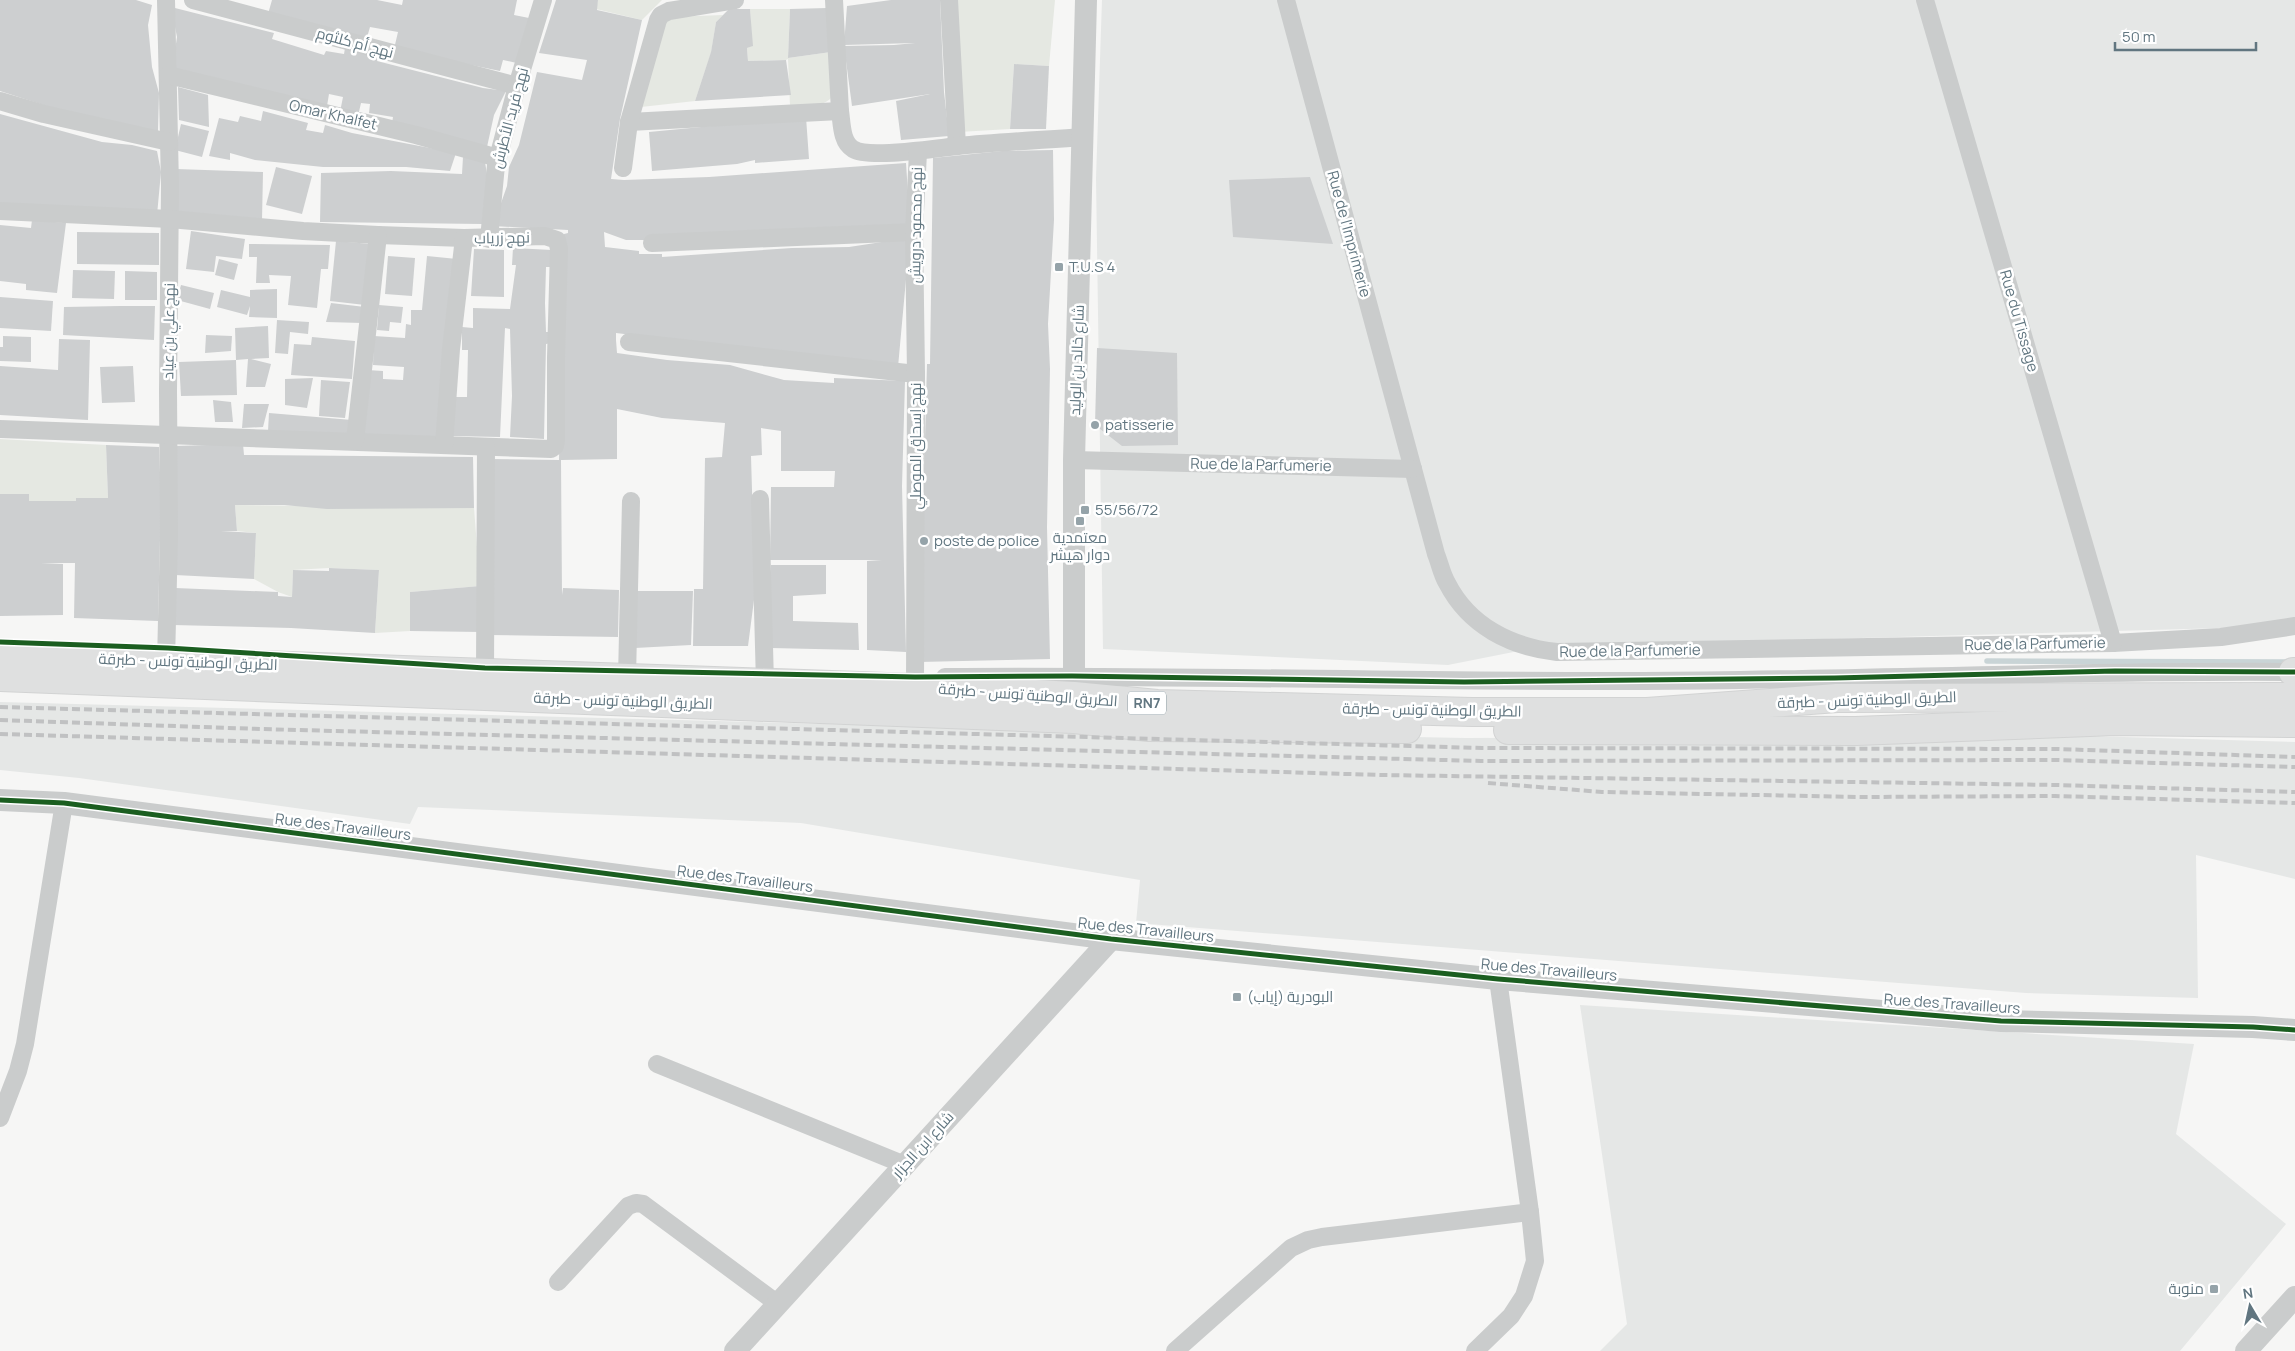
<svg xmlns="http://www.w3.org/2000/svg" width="2295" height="1351" font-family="Manrope,Cairo,sans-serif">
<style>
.built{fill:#e5e7e6}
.green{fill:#e5e8e2}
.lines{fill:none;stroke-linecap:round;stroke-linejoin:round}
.stream{stroke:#c9d4d6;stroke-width:5.5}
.building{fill:#cdcfd0}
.primary-casing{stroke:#d2d3d3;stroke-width:30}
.minor{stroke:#cacccc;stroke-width:18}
.tertiary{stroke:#cacccc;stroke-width:22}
.primary{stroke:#dfe0e0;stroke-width:28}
.rail{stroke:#c0c1c2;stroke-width:4;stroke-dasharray:8 4;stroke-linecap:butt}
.cycleway-casing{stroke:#fff;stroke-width:8}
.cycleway{stroke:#1b5e20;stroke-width:5}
.poi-dot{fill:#95a3a9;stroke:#fff;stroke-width:2}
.labels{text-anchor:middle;stroke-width:5;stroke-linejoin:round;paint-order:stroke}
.shield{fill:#fff;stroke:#909fa6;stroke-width:1}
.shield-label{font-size:14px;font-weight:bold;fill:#617680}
.street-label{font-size:15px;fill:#617680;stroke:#fff}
.poi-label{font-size:15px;fill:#617680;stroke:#fff;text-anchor:start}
</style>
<rect width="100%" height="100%" fill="#f6f6f5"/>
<!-- built -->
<g class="built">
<path d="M 1102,0 L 2295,0 L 2295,626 L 1539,647 L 1448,665 L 1103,649 L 1096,178 Z"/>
<path d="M 0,702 L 1050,730 L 1466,738 L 2054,735 L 2295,742 L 2295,879 L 2196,855 L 2198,998 L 2026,993 L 1136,923 L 1140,880 L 801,823 L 418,807 L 410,824 L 79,778 L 0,770 Z"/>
<path d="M 1580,1005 L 2194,1044 L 2176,1134 L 2286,1224 L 2180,1351 L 1600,1351 L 1627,1324 Z"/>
</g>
<!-- green -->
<g class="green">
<path d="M 598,0 L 662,0 L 642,20 L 596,9 Z"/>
<path d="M 955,0 L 1055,0 L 1049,66 L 1014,64 L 1010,129 L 959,132 Z"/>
<path d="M 750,9 L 790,9 L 788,58 L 831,52 L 832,97 C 821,109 805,105 790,106 L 788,59 L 786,60 L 748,61 L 747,48 L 752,46 Z"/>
<path d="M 723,15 L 716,22 L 711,53 L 695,101 L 641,107 L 651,53 L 669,17 Z"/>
<path d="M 0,439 L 106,445 L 108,498 L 76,498 L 76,501 L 29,501 L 29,494 L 0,494 Z"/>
<path d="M 235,505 L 474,508 L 480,586 L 410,592 L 410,631 L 375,633 L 379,570 L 329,568 L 293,570 L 292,597 L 278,592 L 254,579 L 256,533 L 237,531 Z"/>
</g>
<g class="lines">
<!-- stream -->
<path class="stream" d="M 1987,661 L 2290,662"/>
</g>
<!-- building -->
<g class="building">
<path d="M 0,0 L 136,0 L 152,5 L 148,25 L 152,67 L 159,93 L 158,131 L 62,111 L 0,91 Z"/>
<path d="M 272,0 L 377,0 L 402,5 L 403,0 L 517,0 L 514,15 L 534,19 L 521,64 L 503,60 L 500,71 L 394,49 L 398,32 L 370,27 L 366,41 L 268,14 Z"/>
<path d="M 556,0 L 598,0 L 597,10 L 642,20 L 620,119 L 611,179 L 624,180 L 709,177 L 906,163 L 910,224 L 786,229 L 675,240 L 626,240 L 604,232 L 605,247 L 639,251 L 639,254 L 662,254 L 662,257 L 792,248 L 849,247 L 908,238 L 907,268 L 898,367 L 616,333 L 616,340 L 617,353 L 667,360 L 730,365 L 784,380 L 834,383 L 834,378 L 905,381 L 902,486 L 906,652 L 867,650 L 867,561 L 882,560 L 770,560 L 771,487 L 834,487 L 835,471 L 781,471 L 781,431 L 761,428 L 762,455 L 751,456 L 755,592 L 748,646 L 693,646 L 694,589 L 703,589 L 705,458 L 722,457 L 725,423 L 662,418 L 617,409 L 617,459 L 561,460 L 562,595 L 563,588 L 619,590 L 618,637 L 488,635 L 488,459 L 559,460 L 564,234 L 568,233 L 568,230 L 493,226 L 507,186 L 509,167 L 519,145 L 537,72 L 582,80 L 587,60 L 539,53 Z"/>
<path d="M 891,0 L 940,0 L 944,92 L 949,136 L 901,140 L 896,101 L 930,94 L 852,106 L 844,46 L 894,45 L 915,43 L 844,45 L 847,6 Z"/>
<path d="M 171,7 L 274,33 L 272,39 L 324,55 L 326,51 L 344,54 L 345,48 L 378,56 L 377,61 L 483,88 L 506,91 L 494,115 L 487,147 L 422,128 L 392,123 L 393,117 L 369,113 L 370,104 L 361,103 L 358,116 L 340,112 L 343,97 L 329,94 L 327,106 L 172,70 L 177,37 Z"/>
<path d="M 827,8 L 831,52 L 788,58 L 790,9 Z"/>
<path d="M 729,9 L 750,9 L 753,46 L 747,48 L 748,61 L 786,60 L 791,95 L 695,101 L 711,52 L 716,22 Z"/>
<path d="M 1014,64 L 1049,66 L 1046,129 L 1010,129 Z"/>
<path d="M 178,87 L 208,95 L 209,127 L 179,120 Z"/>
<path d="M 263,111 L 308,123 L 306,130 L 323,133 L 325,125 L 352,133 L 456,153 L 450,171 L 406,167 L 323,167 L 255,160 L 230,153 L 230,160 L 209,156 L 219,118 L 238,122 L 240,116 L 261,121 Z"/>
<path d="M 0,114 L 102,142 L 132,145 L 157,151 L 161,172 L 157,215 L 0,203 Z"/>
<path d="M 806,117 L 809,159 L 755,163 L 755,160 L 737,164 L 652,171 L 649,132 Z"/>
<path d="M 181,124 L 209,131 L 202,157 L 175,150 Z"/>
<path d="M 1053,150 L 1054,220 L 1048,324 L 1050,369 L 1047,527 L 1050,659 L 919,662 L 927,364 L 930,364 L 933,158 L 1002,151 Z"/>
<path d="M 463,157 L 485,162 L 487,174 L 482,224 L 320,222 L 321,173 L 391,171 L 462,174 Z"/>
<path d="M 276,167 L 312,176 L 302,214 L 266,205 Z"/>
<path d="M 176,169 L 263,172 L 262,220 L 175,217 Z"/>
<path d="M 1310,177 L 1333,244 L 1233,237 L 1229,180 Z"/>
<path d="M 32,220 L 66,223 L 57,293 L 26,290 L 26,284 L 0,281 L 0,225 L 31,228 Z"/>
<path d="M 191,231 L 245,239 L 242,259 L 216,256 L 214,272 L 186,269 Z"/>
<path d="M 77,232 L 159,233 L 159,265 L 77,264 Z"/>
<path d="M 336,241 L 371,244 L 365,305 L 330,301 Z"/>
<path d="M 249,244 L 330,245 L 328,269 L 321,269 L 317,308 L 288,305 L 291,276 L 269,275 L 270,283 L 256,283 L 257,257 L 249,257 Z"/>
<path d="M 513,248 L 552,250 L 551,267 L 546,267 L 545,303 L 546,332 L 551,332 L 551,343 L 546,344 L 544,439 L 510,437 L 512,396 L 510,329 L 505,328 L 500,437 L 452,436 L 454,397 L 467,397 L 468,350 L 462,350 L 462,327 L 473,328 L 473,308 L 510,309 L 516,265 L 512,265 Z"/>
<path d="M 474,249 L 504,250 L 504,297 L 471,296 Z"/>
<path d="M 388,256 L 415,258 L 412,296 L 385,294 Z"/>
<path d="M 427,256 L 457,259 L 439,438 L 362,435 L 367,370 L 383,371 L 383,379 L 403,380 L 404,367 L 373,365 L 374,336 L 405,338 L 406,324 L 411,325 L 411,310 L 422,310 Z"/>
<path d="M 219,259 L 238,264 L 234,280 L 215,275 Z"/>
<path d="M 73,270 L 115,271 L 114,299 L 72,298 Z"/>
<path d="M 125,271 L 157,272 L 157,300 L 125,300 Z"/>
<path d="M 181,285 L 214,293 L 210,309 L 177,300 Z"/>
<path d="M 277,289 L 277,318 L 249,317 L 250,306 L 247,315 L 217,307 L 221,290 L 250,297 L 250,290 Z"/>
<path d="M 0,297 L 53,301 L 51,331 L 0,328 Z"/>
<path d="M 331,303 L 365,307 L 362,323 L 326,322 Z"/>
<path d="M 379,305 L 403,307 L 401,323 L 390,322 L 389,331 L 377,330 Z"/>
<path d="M 120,306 L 155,306 L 154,340 L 63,335 L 64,307 Z"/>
<path d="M 277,320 L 309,322 L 308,334 L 290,332 L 288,354 L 275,353 Z"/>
<path d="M 268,326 L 269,358 L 251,359 L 271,364 L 265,387 L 246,387 L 248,359 L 236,360 L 235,328 Z"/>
<path d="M 206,335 L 232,336 L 231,351 L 205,353 Z"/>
<path d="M 3,336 L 31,337 L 31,362 L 0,361 L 0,347 L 3,347 Z"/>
<path d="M 312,337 L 355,341 L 352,379 L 291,375 L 294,344 L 311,345 Z"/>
<path d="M 59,339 L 90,340 L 88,420 L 0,415 L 0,366 L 58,370 Z"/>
<path d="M 1097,348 L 1177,353 L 1178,445 L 1122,446 L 1095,425 Z"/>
<path d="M 236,360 L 237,395 L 181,396 L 179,362 Z"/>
<path d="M 133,366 L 135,402 L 102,403 L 100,367 Z"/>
<path d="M 313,378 L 307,408 L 285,405 L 285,379 Z"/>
<path d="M 321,380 L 350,382 L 345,418 L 319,416 Z"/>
<path d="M 213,400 L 231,402 L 233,422 L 215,422 Z"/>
<path d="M 244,404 L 269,404 L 263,427 L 242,428 Z"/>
<path d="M 269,413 L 352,420 L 351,436 L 268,431 Z"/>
<path d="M 243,444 L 244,455 L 473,457 L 474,508 L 327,509 L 284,505 L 235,505 L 237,531 L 221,531 L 256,533 L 254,579 L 175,575 L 174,446 Z"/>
<path d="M 106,445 L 159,447 L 161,499 L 158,621 L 74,618 L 75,563 L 41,563 L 63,564 L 63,615 L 0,616 L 0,494 L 29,494 L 29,501 L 76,501 L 76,498 L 108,498 Z"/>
<path d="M 771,565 L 826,565 L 826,594 L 793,596 L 793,621 L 858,623 L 859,650 L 771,648 Z"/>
<path d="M 329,568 L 379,570 L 375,633 L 291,628 L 173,625 L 175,588 L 278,592 L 278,596 L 292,597 L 293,570 L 329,571 Z"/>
<path d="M 480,586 L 481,632 L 410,631 L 410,592 Z"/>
<path d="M 635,591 L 693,591 L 691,645 L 635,648 Z"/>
</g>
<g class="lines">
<defs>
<g id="primary">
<path d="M 0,654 L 149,661 L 915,688 L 1074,696 L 1157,704 L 1472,712 L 1647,712 L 1837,698 L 2295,697"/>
<path d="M 2293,672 L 2295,673"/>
<path d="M 0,677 L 1074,719 L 1149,727 L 1407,729"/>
<path d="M 1508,730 L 1856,731 L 2115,721 L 2295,723"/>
</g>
</defs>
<!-- primary casing -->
<use href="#primary" class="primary-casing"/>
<!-- minor -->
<g class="minor">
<path d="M 166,0 L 170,186 L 168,391 L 169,535 L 166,662"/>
<path d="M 193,0 L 517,86"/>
<path d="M 949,0 L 957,146"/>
<path d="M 1286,0 L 1436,554 C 1440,564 1442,575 1447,583 C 1469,626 1511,647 1557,652 L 2113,643 L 2221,637 L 2295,626"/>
<path d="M 1925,0 L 2113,643"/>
<path d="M 168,75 L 416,135 L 498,158"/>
<path d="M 0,101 L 44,114 L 169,142"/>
<path d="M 840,111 C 842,123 841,142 853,149 C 868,159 938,148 958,146 C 1000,142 1042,140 1084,137"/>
<path d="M 629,122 L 840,111 L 834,0"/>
<path d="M 623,168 L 629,122 L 658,20 L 661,15 L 669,11 L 735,0"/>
<path d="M 0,211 L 170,219 L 303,231 L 378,235 L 464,238 L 545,236 L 557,240 L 559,249 L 556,358 L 556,440 L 555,446 L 551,449 L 0,429"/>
<path d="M 489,239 L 496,165 L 517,86 L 543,0"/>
<path d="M 652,243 L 914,232"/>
<path d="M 629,342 L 916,374 L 915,688"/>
<path d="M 916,374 L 914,232 L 918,152"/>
<path d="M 355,441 L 378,235"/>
<path d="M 444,445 L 451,349 L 464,238"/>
<path d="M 1074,460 L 1413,469"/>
<path d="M 760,499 L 765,683"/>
<path d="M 485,673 L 486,447"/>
<path d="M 945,677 C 1178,675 1411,682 1644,681 C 1861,680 2078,670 2295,672"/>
<path d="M 627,678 L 631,501"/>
<path d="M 657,1064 L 905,1165"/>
<path d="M 0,1118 L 18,1071 L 25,1044 L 64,803"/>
<path d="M 558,1282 L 628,1206 L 636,1203 L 643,1204 L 778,1304"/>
<path d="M 1175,1351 L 1291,1248 L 1308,1240 L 1322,1237 L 1530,1212"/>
<path d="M 1475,1351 L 1511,1316 L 1524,1296 L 1535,1261 L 1530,1212 L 1498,979"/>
</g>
<!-- tertiary -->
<g class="tertiary">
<path d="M 1074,711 L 1074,460 L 1086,0"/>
<path d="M 0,800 L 64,803 L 1111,939 L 1498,979 L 2001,1021 L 2253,1027 L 2295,1030"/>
<path d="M 735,1351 L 1111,939"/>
<path d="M 2246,1351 L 2295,1297"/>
</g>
<!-- primary -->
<use href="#primary" class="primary"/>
<!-- rail -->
<g class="rail">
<path d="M 0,707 L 1482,748 L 2057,749 L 2295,757"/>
<path d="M 0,720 L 260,729 L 1481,761 L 2056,760 L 2295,767"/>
<path d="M 0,734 L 1381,775 L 2056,785 L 2295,792"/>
<path d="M 1488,783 L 1602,792 L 1861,797 L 2055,796 L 2295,803"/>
</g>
<defs>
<g id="cycleway">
<path d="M 0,642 L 168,648 L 485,668 L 915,677 L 1072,676 L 1464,682 L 1835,678 L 2115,671 L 2295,672"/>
<path d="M 0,800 L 64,803 L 1111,939 L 1498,979 L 2001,1021 L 2253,1027 L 2295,1030"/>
</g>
</defs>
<!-- cycleway casing -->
<use href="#cycleway" class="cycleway-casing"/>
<!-- cycleway -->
<use href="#cycleway" class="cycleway"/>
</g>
<!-- markers -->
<g class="poi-dot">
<rect x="1054" y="262" width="10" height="10" rx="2.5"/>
<circle cx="1095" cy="425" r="5"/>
<rect x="1080" y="505" width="10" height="10" rx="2.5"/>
<rect x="1075" y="516" width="10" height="10" rx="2.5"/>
<circle cx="924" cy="541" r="5"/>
<rect x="1232" y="992" width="10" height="10" rx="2.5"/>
<rect x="2209" y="1284" width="10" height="10" rx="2.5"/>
</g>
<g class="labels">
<!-- shield labels -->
<rect class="shield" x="1128" y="691.5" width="38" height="23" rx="4"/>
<g class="shield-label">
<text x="1147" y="708">RN7</text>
</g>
<!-- street labels -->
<g class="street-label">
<text transform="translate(355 43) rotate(15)" y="5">نهج أم كلثوم</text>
<text transform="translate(333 115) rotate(13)" y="5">Omar Khalfet</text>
<text transform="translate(510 118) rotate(-75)" y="5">نهج فريد الأطرش</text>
<text transform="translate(916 225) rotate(-89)" y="5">نهج محمود درويش</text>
<text transform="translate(1349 234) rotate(75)" y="5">Rue de l'Imprimerie</text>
<text transform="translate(502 238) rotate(-1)" y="5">نهج زرياب</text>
<text transform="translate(2019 321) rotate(74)" y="5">Rue du Tissage</text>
<text transform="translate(169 331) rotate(-89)" y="5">نهج علي بن عياد</text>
<text transform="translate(1077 360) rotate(-88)" y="5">شارع خالد بن الوليد</text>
<text transform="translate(916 446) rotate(-90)" y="5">نهج إسحاق الموصلي</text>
<text transform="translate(1261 465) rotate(1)" y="5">Rue de la Parfumerie</text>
<text transform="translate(2035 644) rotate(-1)" y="5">Rue de la Parfumerie</text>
<text transform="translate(1630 651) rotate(-1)" y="5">Rue de la Parfumerie</text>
<text transform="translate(188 662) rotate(2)" y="5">الطريق الوطنية تونس - طبرقة</text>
<text transform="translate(1028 695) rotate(4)" y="5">الطريق الوطنية تونس - طبرقة</text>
<text transform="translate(1867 700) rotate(-2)" y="5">الطريق الوطنية تونس - طبرقة</text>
<text transform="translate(623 701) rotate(2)" y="5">الطريق الوطنية تونس - طبرقة</text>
<text transform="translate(1432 710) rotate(1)" y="5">الطريق الوطنية تونس - طبرقة</text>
<text transform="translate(343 827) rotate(7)" y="5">Rue des Travailleurs</text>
<text transform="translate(745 879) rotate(7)" y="5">Rue des Travailleurs</text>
<text transform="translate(1146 930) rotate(6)" y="5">Rue des Travailleurs</text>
<text transform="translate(1549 970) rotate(5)" y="5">Rue des Travailleurs</text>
<text transform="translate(1952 1004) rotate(4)" y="5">Rue des Travailleurs</text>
<text transform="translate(923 1145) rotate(-48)" y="5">شارع ابن الجزار</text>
</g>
<!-- poi labels -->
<g class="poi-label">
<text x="1069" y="272">T.U.S 4</text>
<text x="1105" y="430">patisserie</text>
<text x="1095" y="515">55/56/72</text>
<text x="1080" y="543" text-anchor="middle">معتمدية<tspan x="1080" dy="17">دوار هيشر</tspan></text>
<text x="934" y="546">poste de police</text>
<text x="1247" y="1002">البودرية (إياب)</text>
<text x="2204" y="1294" text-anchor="end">منوبة</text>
</g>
</g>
<!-- north arrow -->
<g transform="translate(2250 1306) rotate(351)" stroke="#ffffff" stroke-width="4" paint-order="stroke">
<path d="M0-4L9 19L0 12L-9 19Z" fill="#617680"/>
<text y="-8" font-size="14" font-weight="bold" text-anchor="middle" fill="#617680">N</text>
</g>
<!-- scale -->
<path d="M2115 42v8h141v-8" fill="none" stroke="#617680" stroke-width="2.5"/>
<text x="2122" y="42" font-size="15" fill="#617680" stroke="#ffffff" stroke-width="4" paint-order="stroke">50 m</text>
</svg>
